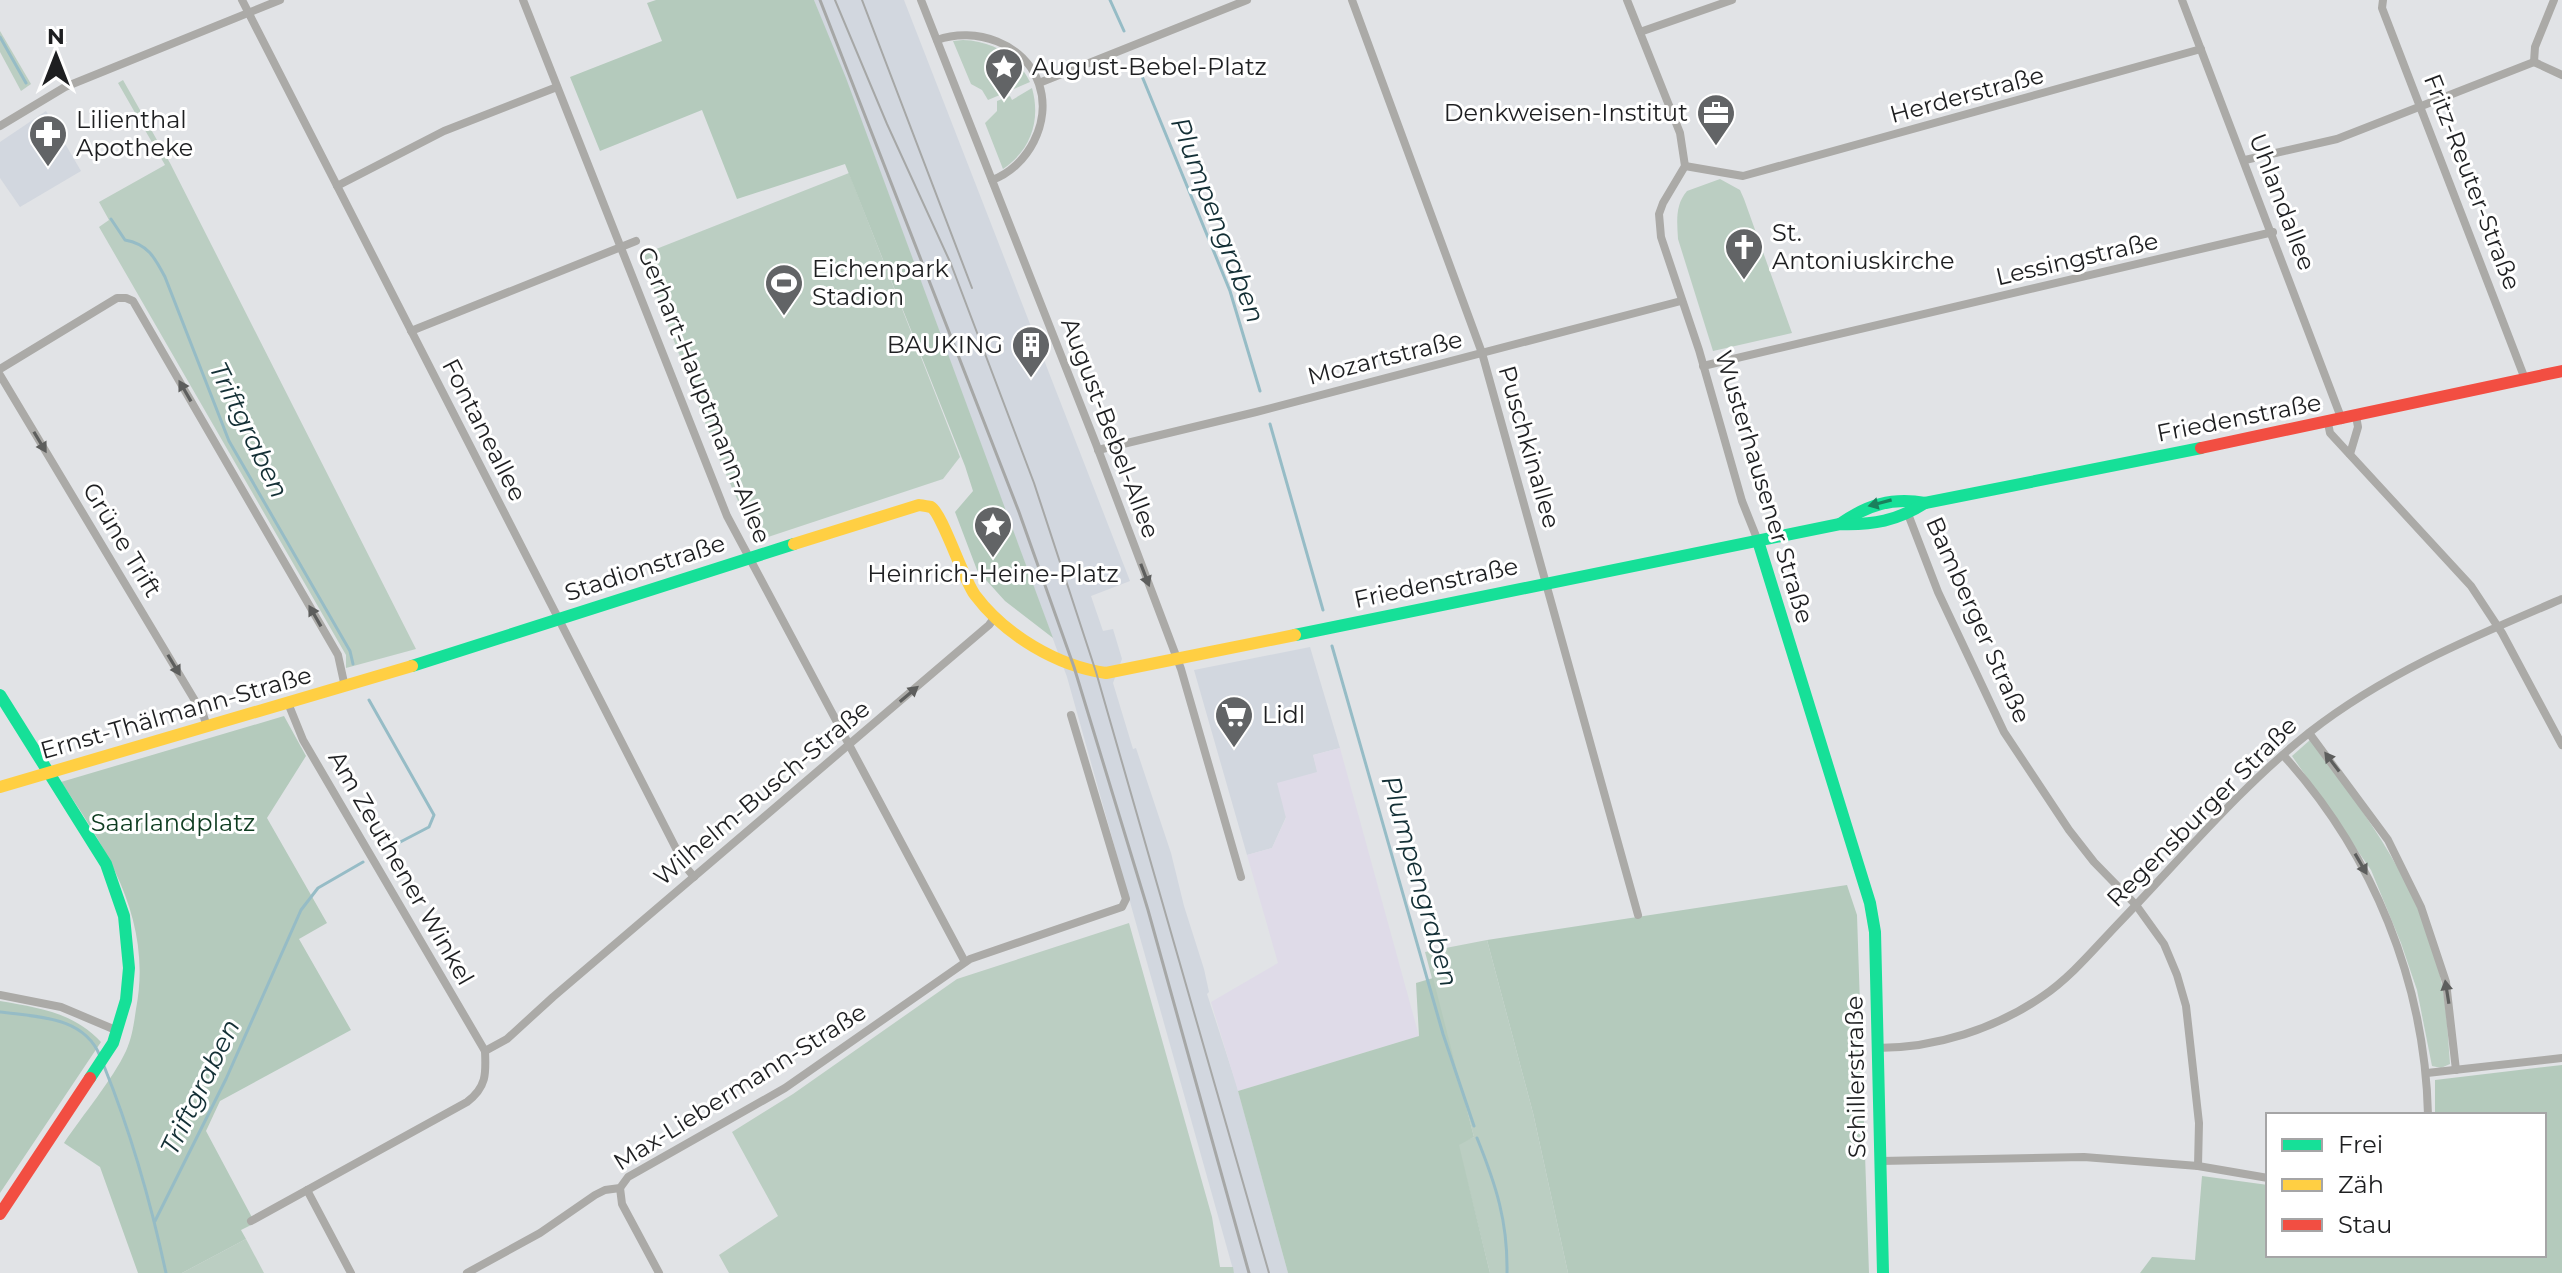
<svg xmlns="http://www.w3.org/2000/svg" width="2562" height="1273" font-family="Montserrat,sans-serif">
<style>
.built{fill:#d2d7df}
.industrial{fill:#dfdbe8}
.green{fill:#bbcec2}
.forest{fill:#b4cabc}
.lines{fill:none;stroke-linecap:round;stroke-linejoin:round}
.stream{stroke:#96bcc6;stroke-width:3}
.street{stroke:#abaaa7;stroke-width:8}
.fast{stroke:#16e098;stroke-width:12}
.slow{stroke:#ffcf43;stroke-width:12}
.jam{stroke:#f24e42;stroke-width:12}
.tram{stroke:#a6a7a6;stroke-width:2}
.rail{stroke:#a6a7a6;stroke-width:3}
.oneway{fill:#5d5e5d}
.oneway2{fill:#1a805c}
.labels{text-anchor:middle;stroke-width:6;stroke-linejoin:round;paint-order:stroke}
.poi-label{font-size:24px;fill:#1e1f21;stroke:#fff;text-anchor:start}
.street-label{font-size:24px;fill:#1e1f21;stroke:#fff}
.park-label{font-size:24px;fill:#0e3c20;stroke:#fff}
.water-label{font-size:26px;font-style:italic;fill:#132f35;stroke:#fff}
</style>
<rect width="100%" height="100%" fill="#e1e3e6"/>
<!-- built -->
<g class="built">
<path d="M 814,0 L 904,0 L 1130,581 L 1091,596 L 1103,631 L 1113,629 L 1122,659 L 1113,683 L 1133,749 L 1136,748 L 1171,853 L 1184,906 L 1204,969 L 1209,992 L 1207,994 L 1236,1083 L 1288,1273 L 1234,1273 L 1067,677 L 874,155 Z"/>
<path d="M 46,111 L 81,171 L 20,207 L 0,178 L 0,142 Z"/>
<path d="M 1310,647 L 1340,748 L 1313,755 L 1318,772 L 1286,817 L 1272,848 L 1247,855 L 1194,670 Z"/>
</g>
<!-- industrial -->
<path class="industrial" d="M 1340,748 L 1419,1036 L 1238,1091 L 1211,1002 L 1278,963 L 1247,855 L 1272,848 L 1286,818 L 1277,783 L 1317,772 L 1313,755 Z"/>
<!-- green -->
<g class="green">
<path d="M 0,31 L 31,84 L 21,91 L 0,52 Z"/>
<path d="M 963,40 C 992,41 1017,55 1030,82 L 988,100 L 982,90 L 971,84 L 953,41 Z"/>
<path d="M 123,80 L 170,163 L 416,649 L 346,668 L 346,655 L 99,227 L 109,220 L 99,202 L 165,165 L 118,83 Z"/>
<path d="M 1032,88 C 1041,120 1031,150 1003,169 L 985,123 L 997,111 L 997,101 L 1010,96 L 1012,100 Z"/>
<path d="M 849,173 L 960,457 L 943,479 L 756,541 L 720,461 L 641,255 Z"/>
<path d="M 1720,179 L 1740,190 L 1744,199 L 1792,333 L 1713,351 L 1678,239 C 1677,221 1675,205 1687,191 Z"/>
<path d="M 2310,740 C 2366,814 2425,892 2442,985 C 2447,1011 2448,1038 2450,1064 L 2441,1068 L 2432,1066 L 2417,990 L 2401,943 L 2371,870 L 2292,756 Z"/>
<path d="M 1129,923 L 1212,1217 L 1220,1267 L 1233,1267 L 1234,1273 L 729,1273 L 719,1255 L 778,1216 L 732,1132 L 793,1094 L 957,979 Z"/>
<path d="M 1487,940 L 1533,1113 L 1568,1273 L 1490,1273 L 1458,1144 L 1474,1137 L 1425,952 Z"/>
<path d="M 246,1239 L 264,1273 L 182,1273 Z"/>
</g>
<!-- forest -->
<g class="forest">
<path d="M 656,0 L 814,0 L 846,78 L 1053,638 L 1005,601 L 977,570 L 955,512 L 973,491 L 965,466 L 845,164 L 737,199 L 702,110 L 600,151 L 570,77 L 662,41 L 647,3 Z"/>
<path d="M 284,716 L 306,756 L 267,818 L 327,923 L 299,939 L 351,1030 L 220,1101 L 206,1131 L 255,1223 L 241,1230 L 246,1239 L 182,1273 L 138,1273 L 100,1167 L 64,1143 C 82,1116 113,1079 126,1051 C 132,1038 134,1023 136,1009 C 153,921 108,851 61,782 Z"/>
<path d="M 1847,885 L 1857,915 L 1869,1273 L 1568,1273 L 1533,1113 L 1487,940 Z"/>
<path d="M 1433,978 L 1474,1137 L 1459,1145 L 1490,1273 L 1288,1273 L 1238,1091 L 1419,1036 L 1416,983 Z"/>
<path d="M 0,1001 C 39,1008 73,1012 101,1042 L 0,1193 Z"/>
<path d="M 2562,1065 L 2562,1273 L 2140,1273 L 2152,1257 L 2195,1260 L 2202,1176 L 2268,1185 L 2268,1255 L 2544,1255 L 2544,1115 L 2435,1115 L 2435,1080 Z"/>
</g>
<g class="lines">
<!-- stream -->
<g class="stream">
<path d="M 1110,0 L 1124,31"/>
<path d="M 0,37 L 26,83"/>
<path d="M 1137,64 L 1230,291 L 1260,391"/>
<path d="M 111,219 L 125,240 C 148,244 155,258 165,277 L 229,441 L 350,651 L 353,664"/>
<path d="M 1270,424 L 1323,610"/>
<path d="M 1332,646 L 1443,1034 L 1474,1126"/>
<path d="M 369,700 L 434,815 L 429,827 L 383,851"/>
<path d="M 0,1012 C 37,1017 84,1016 100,1056"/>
<path d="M 104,1066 C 131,1133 151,1203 166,1273"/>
<path d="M 1477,1138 C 1496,1185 1508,1222 1507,1273"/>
<path d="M 155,1221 L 226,1079 L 301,910 L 318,888 L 363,862"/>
</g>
<!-- street -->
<g class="street">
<path d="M 242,0 L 685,866 L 694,877"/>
<path d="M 523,0 L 727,516 L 965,962"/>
<path d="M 921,0 L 1096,444 L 1181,669 L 1241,877"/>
<path d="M 1352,0 L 1482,353 L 1638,915"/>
<path d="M 1627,0 L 1680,133 L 1685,166 L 1663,203 L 1659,214 L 1661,237 L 1699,350 L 1742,501 L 1758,541"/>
<path d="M 2182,0 L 2342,420"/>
<path d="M 2383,0 L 2382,8 L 2525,379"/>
<path d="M 1640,32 L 1732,0"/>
<path d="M 937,40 C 975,26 1025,43 1039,84 C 1052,122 1028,167 992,180"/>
<path d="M 2534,62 L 2535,47 L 2554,0"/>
<path d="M 2534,62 L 2562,75"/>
<path d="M 1039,83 L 1247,0"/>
<path d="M 0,126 L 65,87 L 280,0"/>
<path d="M 2245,160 L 2337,139 L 2534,62"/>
<path d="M 1685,166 L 1743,176 L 2201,49"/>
<path d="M 337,186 L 444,131 L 557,87"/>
<path d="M 411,331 L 636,241"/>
<path d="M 1703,366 L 2273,232"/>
<path d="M 0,369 L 117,298 L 126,298 L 133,301 L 338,655 L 345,687"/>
<path d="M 0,375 L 203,714 L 207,727"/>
<path d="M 2328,423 L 2330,433 L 2471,586 L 2502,633 L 2562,745"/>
<path d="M 1098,450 L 1256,412 L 1681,301"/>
<path d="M 2350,454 L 2358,427 L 2356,416"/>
<path d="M 1908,514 L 1938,592 L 2004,732 L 2069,830 L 2094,862 L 2136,905 L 2164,944 L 2177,975 L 2186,1006 L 2199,1123 L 2198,1166"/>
<path d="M 2309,733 L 2388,840 L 2421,907 L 2446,982 L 2456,1070"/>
<path d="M 2283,755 C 2373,854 2425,982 2428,1115"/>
<path d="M 0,995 L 61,1007 L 118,1031"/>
<path d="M 1877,1048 C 1936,1048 1995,1029 2043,996 C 2071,977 2094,949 2117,925 C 2180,860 2239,788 2310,732 C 2385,673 2475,636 2562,599"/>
<path d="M 485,1051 L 507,1039 L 553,997 L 989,625 L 995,617"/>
<path d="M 2427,1073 L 2562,1058"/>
<path d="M 1880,1161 L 2084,1157 L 2198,1166 L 2268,1178"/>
<path d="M 620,1188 L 622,1204 L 659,1273"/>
<path d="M 307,1190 L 351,1273"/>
<path d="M 251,1221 L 467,1102 C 487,1087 486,1073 485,1051 L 303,740 L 288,703"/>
<path d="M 467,1273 L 540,1233 L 595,1195 L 605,1190 L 620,1188 L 628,1177 L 785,1088 L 970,959 L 1122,907 L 1126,899 L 1071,715"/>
</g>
<!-- fast -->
<g class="fast">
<path d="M 1840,524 C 1867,505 1892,497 1925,503 L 2201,448"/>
<path d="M 1758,541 L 1870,903 L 1875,932 L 1883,1273"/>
<path d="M 1295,635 L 1840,524 C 1873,525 1897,521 1925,503"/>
<path d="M 412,666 L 794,544"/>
<path d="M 0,695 L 106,864 L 124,916 L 129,968 L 126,1000 L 113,1043 L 90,1078"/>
</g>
<!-- slow -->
<g class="slow">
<path d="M 794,544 L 919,505 C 920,505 931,507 931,507 C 942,513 963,579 975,595 C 1005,635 1057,666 1106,673 L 1295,635"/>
<path d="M 0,787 L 412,666"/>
</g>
<!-- jam -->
<g class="jam">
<path d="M 2201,448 L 2562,371"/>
<path d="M 0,1214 L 90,1078"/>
</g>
<!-- tram -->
<g class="tram">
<path d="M 835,0 L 887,124 L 951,264 L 1034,483 L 1096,672 L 1269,1273"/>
<path d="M 862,0 L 972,288"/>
</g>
<!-- rail -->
<path class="rail" d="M 820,0 L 1019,512 L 1074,667 L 1148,910 L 1249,1273"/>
</g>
<!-- one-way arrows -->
<defs><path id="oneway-solid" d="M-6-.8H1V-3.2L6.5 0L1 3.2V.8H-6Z" transform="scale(2)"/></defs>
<g class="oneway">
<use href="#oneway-solid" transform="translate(185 391) rotate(-120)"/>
<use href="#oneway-solid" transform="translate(40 442) rotate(59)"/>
<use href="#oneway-solid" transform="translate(1145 575) rotate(69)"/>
<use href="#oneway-solid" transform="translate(315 616) rotate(-120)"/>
<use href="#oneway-solid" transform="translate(174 665) rotate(59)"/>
<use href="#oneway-solid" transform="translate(909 694) rotate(-40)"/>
<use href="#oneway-solid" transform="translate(2332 762) rotate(-127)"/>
<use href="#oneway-solid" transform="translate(2361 864) rotate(60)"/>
<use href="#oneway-solid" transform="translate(2447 992) rotate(-99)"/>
</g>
<use class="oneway2" href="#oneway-solid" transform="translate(1880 503) rotate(165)"/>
<!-- icons -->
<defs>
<symbol id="sight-pin" viewBox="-11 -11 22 30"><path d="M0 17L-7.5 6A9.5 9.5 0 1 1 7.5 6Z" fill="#626466" stroke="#fff"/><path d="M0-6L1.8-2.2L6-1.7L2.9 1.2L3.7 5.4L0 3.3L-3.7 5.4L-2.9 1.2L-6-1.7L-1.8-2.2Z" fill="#fff"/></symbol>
<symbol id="office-pin" viewBox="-11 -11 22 30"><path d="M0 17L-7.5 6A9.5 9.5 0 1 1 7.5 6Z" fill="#626466" stroke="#fff"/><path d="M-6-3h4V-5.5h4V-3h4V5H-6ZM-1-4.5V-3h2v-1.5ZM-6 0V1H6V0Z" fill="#fff"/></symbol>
<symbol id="pharmacy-pin" viewBox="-11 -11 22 30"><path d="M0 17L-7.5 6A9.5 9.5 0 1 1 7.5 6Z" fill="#626466" stroke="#fff"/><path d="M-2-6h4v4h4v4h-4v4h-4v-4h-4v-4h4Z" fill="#fff"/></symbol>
<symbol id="church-pin" viewBox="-11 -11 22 30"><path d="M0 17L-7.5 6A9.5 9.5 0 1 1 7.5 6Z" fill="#626466" stroke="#fff"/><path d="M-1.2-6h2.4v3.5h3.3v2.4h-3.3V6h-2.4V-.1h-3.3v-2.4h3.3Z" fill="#fff"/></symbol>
<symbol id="stadium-pin" viewBox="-11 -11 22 30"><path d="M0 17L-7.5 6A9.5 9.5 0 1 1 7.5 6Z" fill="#626466" stroke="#fff"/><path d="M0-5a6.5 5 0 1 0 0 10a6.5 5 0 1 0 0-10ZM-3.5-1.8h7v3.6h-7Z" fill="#fff"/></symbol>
<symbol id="building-pin" viewBox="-11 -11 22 30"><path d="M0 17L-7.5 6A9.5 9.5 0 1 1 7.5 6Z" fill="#626466" stroke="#fff"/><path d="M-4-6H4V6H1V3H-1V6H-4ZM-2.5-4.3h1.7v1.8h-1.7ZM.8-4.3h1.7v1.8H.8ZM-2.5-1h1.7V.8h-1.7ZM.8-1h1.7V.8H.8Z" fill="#fff"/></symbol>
<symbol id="supermarket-pin" viewBox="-11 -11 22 30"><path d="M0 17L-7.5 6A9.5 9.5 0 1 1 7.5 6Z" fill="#626466" stroke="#fff"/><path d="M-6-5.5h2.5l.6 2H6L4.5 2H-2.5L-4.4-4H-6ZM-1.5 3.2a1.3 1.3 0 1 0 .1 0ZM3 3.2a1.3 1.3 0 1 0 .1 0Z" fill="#fff"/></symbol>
</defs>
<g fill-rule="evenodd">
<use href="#sight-pin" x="982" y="45" width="44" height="60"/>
<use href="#office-pin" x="1694" y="91" width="44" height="60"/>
<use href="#pharmacy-pin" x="26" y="112" width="44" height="60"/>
<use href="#church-pin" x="1722" y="225" width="44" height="60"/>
<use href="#stadium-pin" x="762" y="261" width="44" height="60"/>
<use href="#building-pin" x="1009" y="323" width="44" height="60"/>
<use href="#sight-pin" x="971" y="503" width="44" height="60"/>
<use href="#supermarket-pin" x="1212" y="693" width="44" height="60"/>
</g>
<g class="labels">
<!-- poi labels -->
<g class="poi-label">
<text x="1032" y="75">August-Bebel-Platz</text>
<text x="1688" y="121" text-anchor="end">Denkweisen-Institut</text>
<text x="76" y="128">Lilienthal<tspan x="76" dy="28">Apotheke</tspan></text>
<text x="1772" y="241">St.<tspan x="1772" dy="28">Antoniuskirche</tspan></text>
<text x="812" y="277">Eichenpark<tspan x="812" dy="28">Stadion</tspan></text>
<text x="1003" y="353" text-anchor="end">BAUKING</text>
<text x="993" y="582" text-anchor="middle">Heinrich-Heine-Platz</text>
<text x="1262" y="723">Lidl</text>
</g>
<!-- street labels -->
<g class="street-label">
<text transform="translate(1967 95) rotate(-15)" y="8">Herderstraße</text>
<text transform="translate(2472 182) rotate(69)" y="8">Fritz-Reuter-Straße</text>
<text transform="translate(2282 202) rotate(69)" y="8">Uhlandallee</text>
<text transform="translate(2077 259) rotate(-13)" y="8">Lessingstraße</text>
<text transform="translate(1385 358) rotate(-14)" y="8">Mozartstraße</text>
<text transform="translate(704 395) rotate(68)" y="8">Gerhart-Hauptmann-Allee</text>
<text transform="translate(2239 418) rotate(-11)" y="8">Friedenstraße</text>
<text transform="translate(1110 428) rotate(69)" y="8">August-Bebel-Allee</text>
<text transform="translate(484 430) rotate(63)" y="8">Fontaneallee</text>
<text transform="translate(1529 447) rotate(74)" y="8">Puschkinallee</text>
<text transform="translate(1764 487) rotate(73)" y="8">Wusterhausener Straße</text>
<text transform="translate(122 540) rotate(59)" y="8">Grüne Trift</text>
<text transform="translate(645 568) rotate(-18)" y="8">Stadionstraße</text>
<text transform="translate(1436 583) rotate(-12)" y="8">Friedenstraße</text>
<text transform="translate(1978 620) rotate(66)" y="8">Bamberger Straße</text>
<text transform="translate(176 713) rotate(-16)" y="8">Ernst-Thälmann-Straße</text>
<text transform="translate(762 793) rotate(-40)" y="8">Wilhelm-Busch-Straße</text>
<text transform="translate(2202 812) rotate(-45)" y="8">Regensburger Straße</text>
<text transform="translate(401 868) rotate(60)" y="8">Am Zeuthener Winkel</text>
<text transform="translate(1856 1077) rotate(-91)" y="8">Schillerstraße</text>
<text transform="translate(740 1087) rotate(-32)" y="8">Max-Liebermann-Straße</text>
</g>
<!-- park labels -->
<g class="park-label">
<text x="173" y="831">Saarlandplatz</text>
</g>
<!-- water labels -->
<g class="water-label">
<text transform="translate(1218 220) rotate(69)" y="9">Plumpengraben</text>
<text transform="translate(249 430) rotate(64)" y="9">Triftgraben</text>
<text transform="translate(1420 881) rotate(74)" y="9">Plumpengraben</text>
<text transform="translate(200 1087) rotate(-64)" y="9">Triftgraben</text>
</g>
</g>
<!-- legend -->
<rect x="2266" y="1113" width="280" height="144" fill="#ffffff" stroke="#a5a5a6" stroke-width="2"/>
<rect x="2282" y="1139" width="40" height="12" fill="#16e098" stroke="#a5a5a6" stroke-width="2"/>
<text x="2338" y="1153" font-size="24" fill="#1e1f21">Frei</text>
<rect x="2282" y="1179" width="40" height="12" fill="#ffcf43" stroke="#a5a5a6" stroke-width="2"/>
<text x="2338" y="1193" font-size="24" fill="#1e1f21">Zäh</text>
<rect x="2282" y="1219" width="40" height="12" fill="#f24e42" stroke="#a5a5a6" stroke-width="2"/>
<text x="2338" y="1233" font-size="24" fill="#1e1f21">Stau</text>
<!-- north arrow -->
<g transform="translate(56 56)" stroke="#ffffff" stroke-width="6" paint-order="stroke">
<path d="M0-6L14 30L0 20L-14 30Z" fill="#1e1f21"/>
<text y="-12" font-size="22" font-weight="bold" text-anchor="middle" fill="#1e1f21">N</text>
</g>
</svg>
